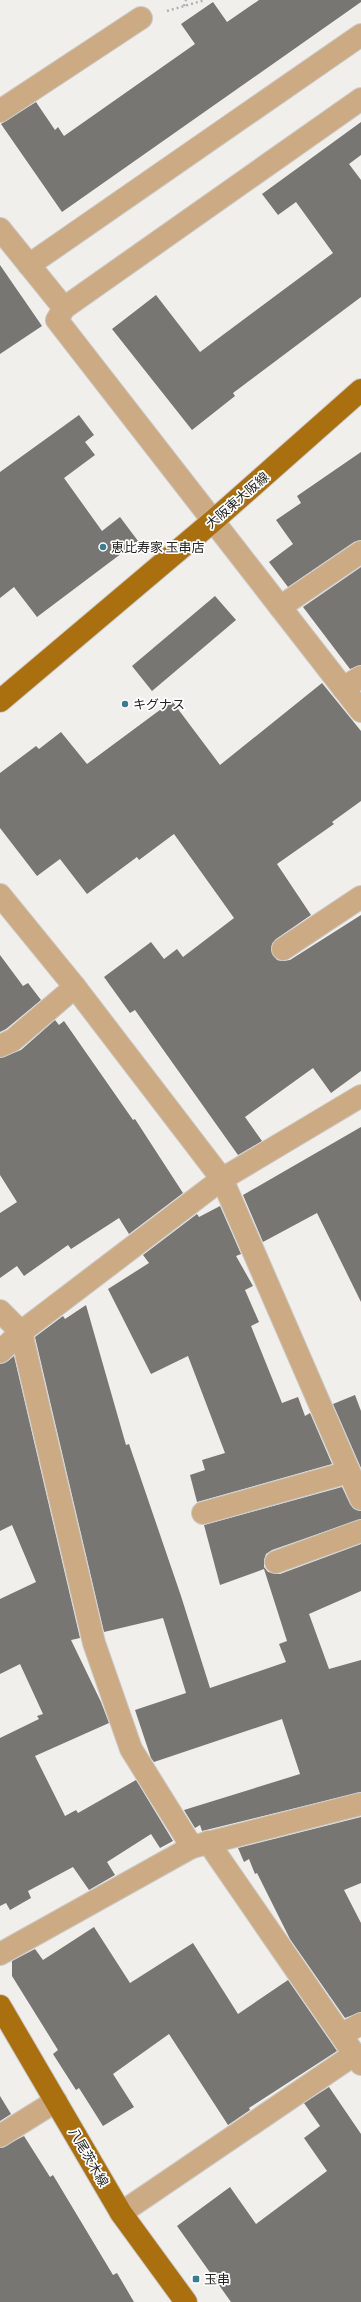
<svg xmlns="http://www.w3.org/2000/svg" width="361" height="2302" font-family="'Crimson Pro','Noto Sans JP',serif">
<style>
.building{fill:#787673}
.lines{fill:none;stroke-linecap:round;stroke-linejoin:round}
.minor-casing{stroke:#cccac8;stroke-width:24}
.major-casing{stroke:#cccac8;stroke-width:24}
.path{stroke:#b2b1af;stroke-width:2.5;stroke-dasharray:2 3;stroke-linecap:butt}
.minor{stroke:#ccab84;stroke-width:22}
.major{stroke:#aa6f0f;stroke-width:22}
.poi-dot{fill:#3c7c90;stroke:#fff;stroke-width:1.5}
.labels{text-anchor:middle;stroke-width:3.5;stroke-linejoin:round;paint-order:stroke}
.street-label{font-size:13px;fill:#242423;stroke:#fff}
.poi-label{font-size:13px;fill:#242423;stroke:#fff;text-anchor:start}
</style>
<rect width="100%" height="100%" fill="#f1efec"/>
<!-- building -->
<g class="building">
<path d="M 259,0 L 361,0 L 361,2 L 62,212 L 1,124 L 36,102 L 55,130 L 58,127 L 64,136 L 195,44 L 181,24 L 213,2 L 227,22 Z"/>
<path d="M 361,122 L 361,155 L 349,164 L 361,180 L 361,297 L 233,393 L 235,396 L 192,430 L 112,329 L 156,295 L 200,352 L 333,253 L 296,202 L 278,215 L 262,194 Z"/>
<path d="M 0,265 L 42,326 L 0,354 Z"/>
<path d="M 79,415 L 94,435 L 85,442 L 95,455 L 64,478 L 102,531 L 120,517 L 138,541 L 37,617 L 14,587 L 0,598 L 0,472 Z"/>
<path d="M 361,452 L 361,540 L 354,542 L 288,587 L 269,562 L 293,544 L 276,520 L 301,503 L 297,496 Z"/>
<path d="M 361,567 L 361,665 L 350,669 L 303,607 Z"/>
<path d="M 215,596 L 236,620 L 152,691 L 132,666 Z"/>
<path d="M 322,683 L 361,731 L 361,801 L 332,822 L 334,824 L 277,864 L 311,915 L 276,939 L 272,944 L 271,950 L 277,960 L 283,961 L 290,960 L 361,915 L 361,1071 L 331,1093 L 313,1068 L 245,1117 L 262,1141 L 238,1155 L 135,1010 L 130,1013 L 104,977 L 151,942 L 164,959 L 177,949 L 183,957 L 234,918 L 174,834 L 139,860 L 137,857 L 87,894 L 60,859 L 37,876 L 0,828 L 0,773 L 36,746 L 39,749 L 61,732 L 87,764 L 172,701 L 220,765 Z"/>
<path d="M 0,955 L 23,986 L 28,983 L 41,1000 L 6,1029 L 0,1032 Z"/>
<path d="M 55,1020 L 59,1025 L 64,1021 L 133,1120 L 135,1119 L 183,1193 L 129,1234 L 119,1218 L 71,1249 L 68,1245 L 24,1276 L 17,1266 L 0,1278 L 0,1213 L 17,1202 L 0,1175 L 0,1058 L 21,1050 Z"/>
<path d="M 361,1127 L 361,1302 L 317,1213 L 263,1242 L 243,1195 Z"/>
<path d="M 220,1206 L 241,1254 L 236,1256 L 253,1286 L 245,1290 L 259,1322 L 251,1326 L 282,1403 L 298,1397 L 305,1416 L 310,1413 L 332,1464 L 197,1502 L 190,1475 L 205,1470 L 202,1460 L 225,1453 L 188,1356 L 151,1374 L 108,1289 L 149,1263 L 143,1255 L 197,1214 L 199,1217 Z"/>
<path d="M 86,1305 L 126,1445 L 129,1444 L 181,1596 L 210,1688 L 286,1662 L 279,1644 L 287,1641 L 264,1569 L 220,1585 L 204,1525 L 342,1487 L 350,1504 L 354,1509 L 361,1511 L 361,1519 L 272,1550 L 266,1554 L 264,1560 L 264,1567 L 268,1572 L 280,1574 L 361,1544 L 361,1591 L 309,1614 L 329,1669 L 361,1660 L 361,1792 L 202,1831 L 200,1825 L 195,1828 L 184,1810 L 300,1774 L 282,1719 L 154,1762 L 151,1758 L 135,1710 L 186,1693 L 163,1618 L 104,1632 L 35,1337 L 63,1316 L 65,1319 Z"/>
<path d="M 14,1356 L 80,1638 L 71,1640 L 101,1702 L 109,1723 L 35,1756 L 65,1816 L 76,1810 L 78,1813 L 136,1780 L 173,1841 L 160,1848 L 151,1834 L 107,1862 L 115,1875 L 89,1890 L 73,1867 L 28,1891 L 31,1898 L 10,1910 L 6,1903 L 0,1906 L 0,1738 L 39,1719 L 37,1716 L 43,1714 L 20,1664 L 0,1674 L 0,1599 L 36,1582 L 12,1525 L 0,1531 L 0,1364 L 8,1361 Z"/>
<path d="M 355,1395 L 361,1411 L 361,1468 L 333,1404 Z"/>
<path d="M 361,1817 L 361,1883 L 344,1890 L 361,1923 L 361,2012 L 345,2018 L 290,1939 L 257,1873 L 255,1874 L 249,1859 L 244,1862 L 238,1848 Z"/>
<path d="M 94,1927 L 130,1983 L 193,1943 L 238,2014 L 288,1980 L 337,2051 L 249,2108 L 250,2110 L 228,2125 L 169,2034 L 113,2074 L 134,2107 L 103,2126 L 79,2088 L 76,2090 L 53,2054 L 58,2050 L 12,1976 L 12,1961 L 35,1949 L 43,1960 Z"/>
<path d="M 329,2087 L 361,2134 L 361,2302 L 231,2302 L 177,2226 L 230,2187 L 256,2224 L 327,2171 L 304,2138 L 320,2126 L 304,2103 Z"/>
<path d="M 0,2096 L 11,2114 L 0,2121 Z"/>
<path d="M 24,2136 L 50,2177 L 53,2175 L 113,2275 L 117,2273 L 134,2302 L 0,2302 L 0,2148 Z"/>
</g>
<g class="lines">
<defs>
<g id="minor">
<path d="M 361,99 L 64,308 L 57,320 L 361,711"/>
<path d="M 0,111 L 141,18"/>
<path d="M 0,229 L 64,308"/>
<path d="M 29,265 L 361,35"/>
<path d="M 280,607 L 361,552"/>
<path d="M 343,688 L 361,677"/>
<path d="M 0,895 L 75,987 L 222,1179 L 361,1499"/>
<path d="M 283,949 L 361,897"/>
<path d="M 0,1046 L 13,1040 L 75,987"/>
<path d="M 0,1311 L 21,1332 L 94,1643 L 131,1749 L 192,1847"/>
<path d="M 0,1352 L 21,1332 L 222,1179 L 361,1096"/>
<path d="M 203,1513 L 349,1472"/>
<path d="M 276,1562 L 361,1531"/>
<path d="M 208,1842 L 361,2064"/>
<path d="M 0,1954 L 192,1847 L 361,1804"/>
<path d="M 342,2034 L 361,2024"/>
<path d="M 0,2136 L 56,2101"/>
<path d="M 121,2213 L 355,2054"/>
</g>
<g id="major">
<path d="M 0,701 L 213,521 L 361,390"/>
<path d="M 0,2006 L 121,2213 L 186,2302"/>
</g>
</defs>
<!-- minor casing -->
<use href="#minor" class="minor-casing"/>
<!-- major casing -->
<use href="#major" class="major-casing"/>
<!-- path -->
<g class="path">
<path d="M 184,6 L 186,0"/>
<path d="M 167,11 L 205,0"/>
</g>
<!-- minor -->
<use href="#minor" class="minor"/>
<!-- major -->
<use href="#major" class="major"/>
</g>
<!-- markers -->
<g class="poi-dot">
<circle cx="103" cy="547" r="4"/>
<circle cx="125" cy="704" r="4"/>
<rect x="192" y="2275" width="8" height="8" rx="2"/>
</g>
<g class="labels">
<!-- street labels -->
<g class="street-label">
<text transform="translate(237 500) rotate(-41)" y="5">大阪東大阪線</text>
<text transform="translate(89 2157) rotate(60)" y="5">八尾茨木線</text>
</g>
<!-- poi labels -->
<g class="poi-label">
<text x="111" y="552">恵比寿家 玉串店</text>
<text x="133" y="709">キグナス</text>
<text x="204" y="2284">玉串</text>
</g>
</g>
</svg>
